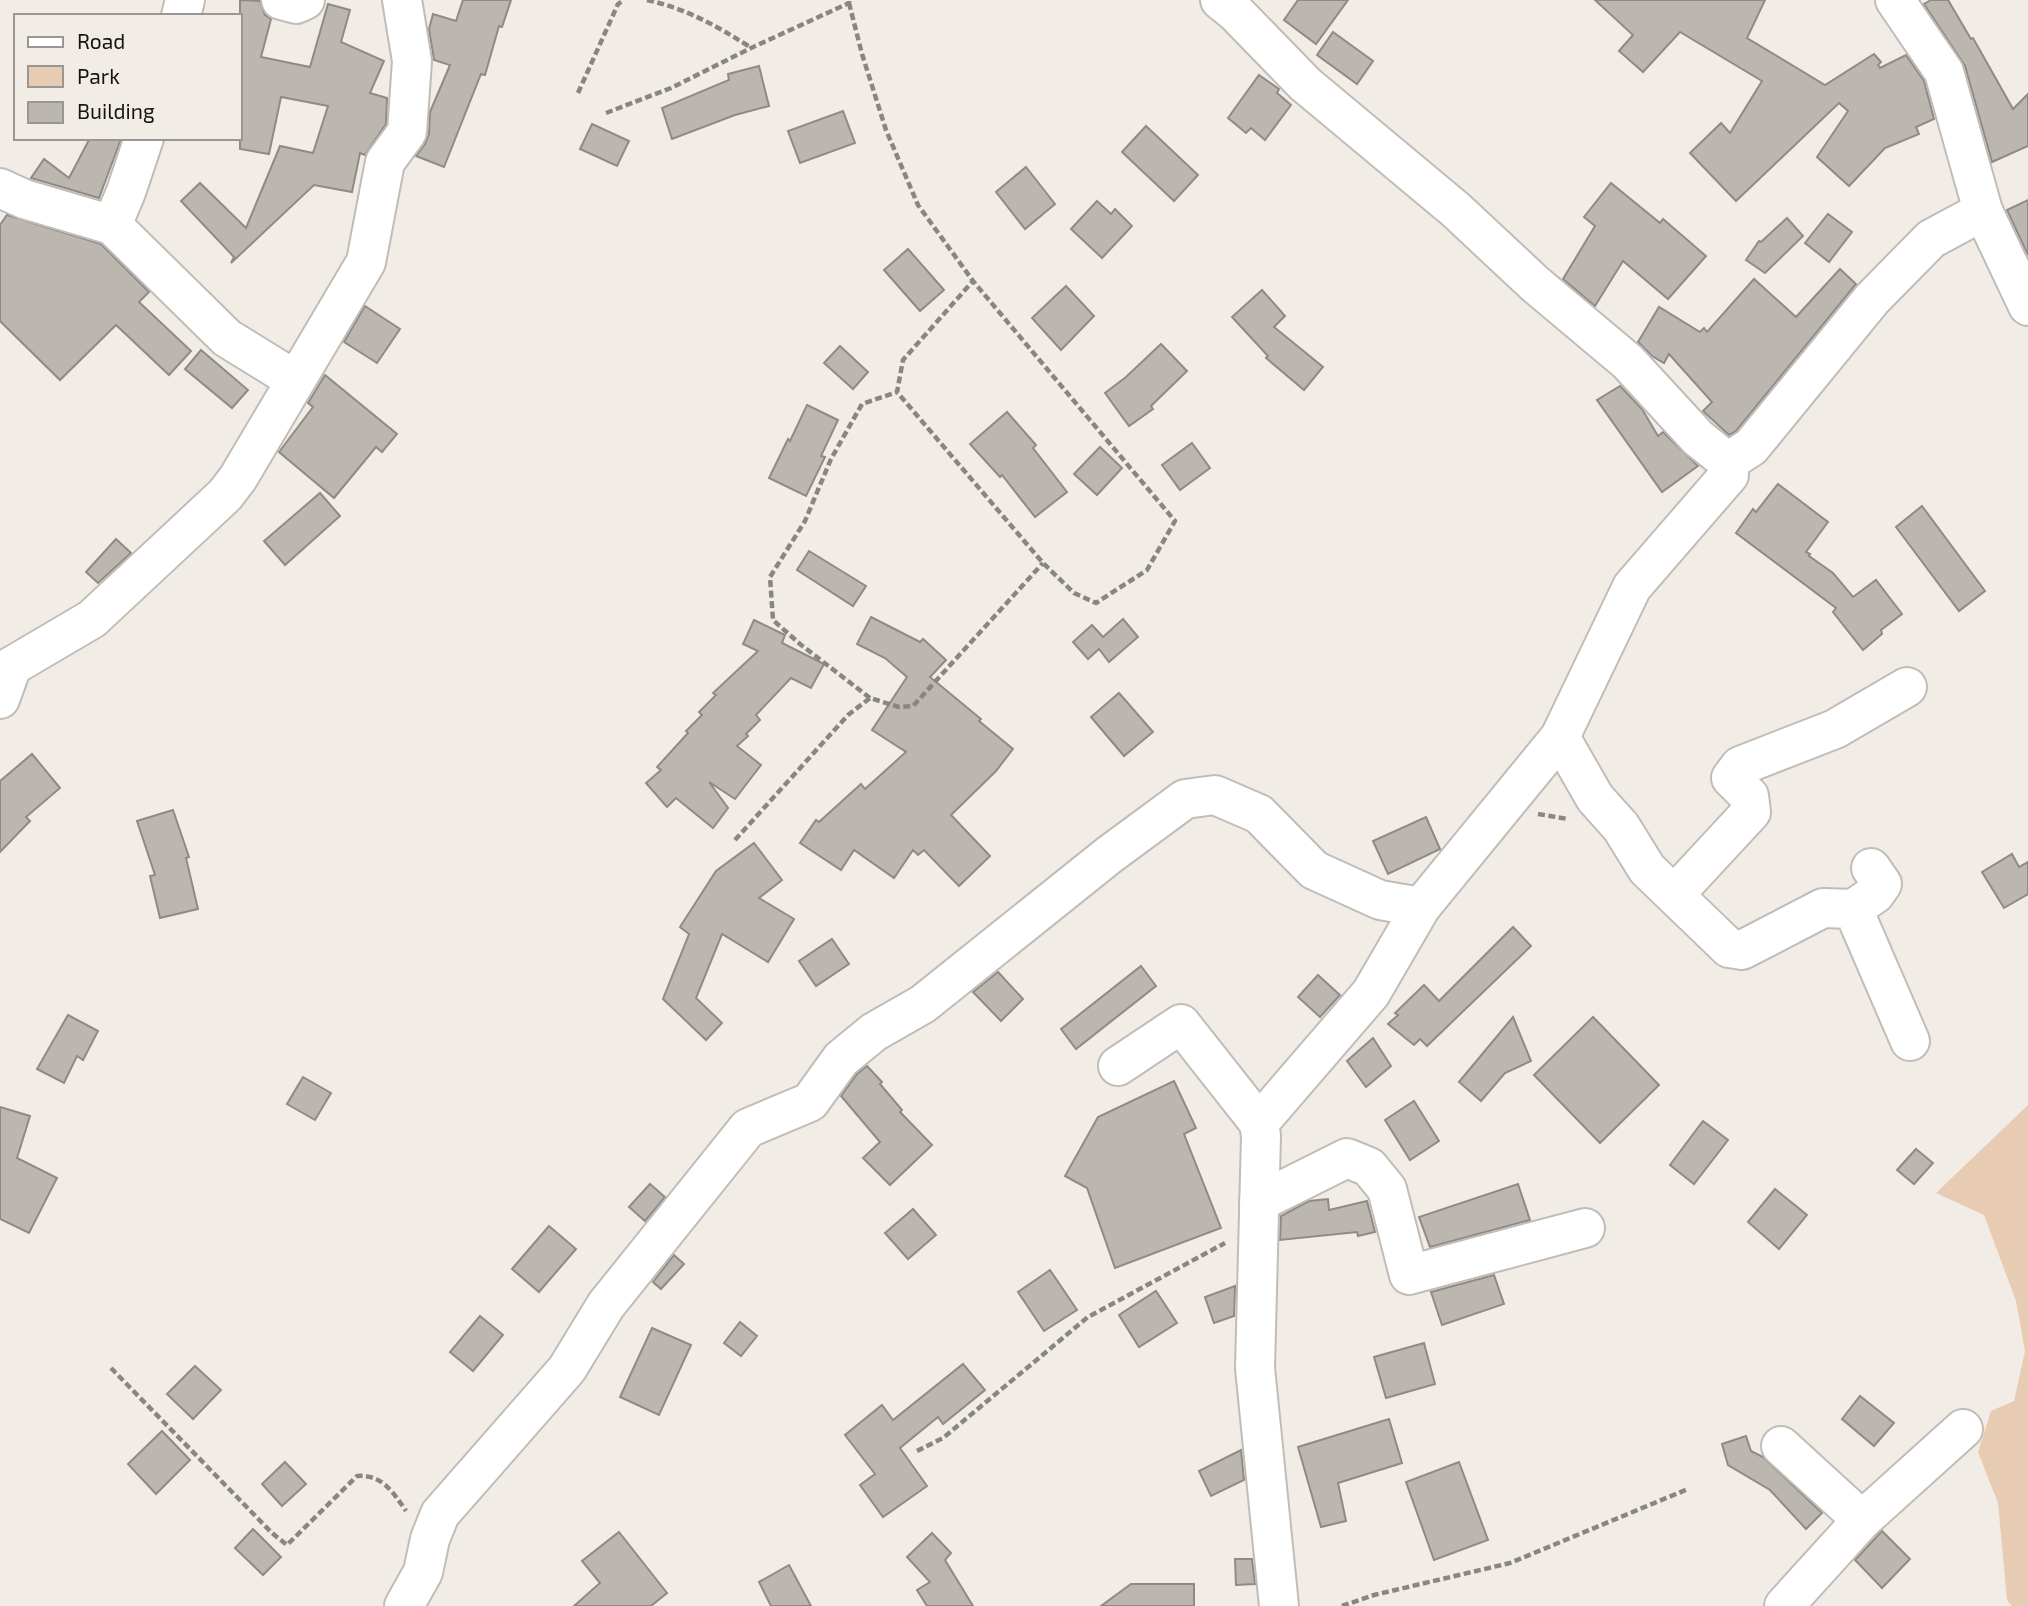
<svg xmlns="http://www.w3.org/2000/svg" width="2028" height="1606" font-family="'Exo 2',sans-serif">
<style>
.green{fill:#e8cbb3}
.building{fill:#bcb6b1;stroke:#908a86;stroke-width:2}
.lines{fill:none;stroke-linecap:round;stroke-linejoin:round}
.minor-casing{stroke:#c2bcb7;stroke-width:42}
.path{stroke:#898581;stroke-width:4.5;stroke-dasharray:7 3.5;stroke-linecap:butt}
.minor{stroke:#fff;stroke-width:38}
</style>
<rect width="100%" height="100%" fill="#f2ece7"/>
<!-- green -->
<path class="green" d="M 2028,1105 L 2028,1606 L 2012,1606 L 2007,1600 L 1998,1503 L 1978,1452 L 1991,1411 L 2014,1401 L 2025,1351 L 2016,1301 L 1984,1215 L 1936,1193 Z"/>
<!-- building -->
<g class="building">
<path d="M 240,0 L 260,1 L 265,15 L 271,19 L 261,57 L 310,67 L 328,4 L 350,10 L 341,42 L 384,61 L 370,93 L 387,98 L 386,124 L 365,155 L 360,153 L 352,192 L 314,185 L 231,263 L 234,257 L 181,201 L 200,183 L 246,228 L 280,146 L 313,153 L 328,106 L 281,97 L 269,154 L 240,149 Z"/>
<path d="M 463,0 L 511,0 L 502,27 L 499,26 L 485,75 L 481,74 L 444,167 L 416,156 L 425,144 L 429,134 L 430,112 L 450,65 L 434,60 L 429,29 L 433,14 L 456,21 Z"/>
<path d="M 1298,0 L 1348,0 L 1316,44 L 1284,20 Z"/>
<path d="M 1595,0 L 1765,0 L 1747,38 L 1825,85 L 1874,54 L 1881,62 L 1878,65 L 1880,68 L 1906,55 L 1924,81 L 1934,119 L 1916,127 L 1919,134 L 1885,148 L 1849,186 L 1817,157 L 1848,111 L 1839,103 L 1736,201 L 1690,153 L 1721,123 L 1730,133 L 1762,81 L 1680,32 L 1643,72 L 1619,51 L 1633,35 Z"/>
<path d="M 1931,0 L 1948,0 L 1971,39 L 1973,38 L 2013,109 L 2028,94 L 2028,146 L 1992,162 L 1965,66 L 1924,4 Z"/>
<path d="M 1333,32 L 1373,61 L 1357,84 L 1317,55 Z"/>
<path d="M 759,66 L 769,106 L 735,115 L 672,139 L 662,108 L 729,80 L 728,74 Z"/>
<path d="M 1259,75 L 1279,89 L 1277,93 L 1291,105 L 1265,140 L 1251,128 L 1246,133 L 1228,118 Z"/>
<path d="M 843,111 L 855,143 L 800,163 L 788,131 Z"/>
<path d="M 592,124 L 629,141 L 617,166 L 580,149 Z"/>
<path d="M 1146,126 L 1198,175 L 1174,201 L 1122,152 Z"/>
<path d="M 90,138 L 121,139 L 99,198 L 31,178 L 44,159 L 69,178 Z"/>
<path d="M 1026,167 L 1055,204 L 1025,229 L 996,192 Z"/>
<path d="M 1611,183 L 1660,223 L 1663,219 L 1706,256 L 1668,299 L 1623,261 L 1595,306 L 1563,279 L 1595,226 L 1584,217 Z"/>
<path d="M 2028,200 L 2028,255 L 2007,210 Z"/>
<path d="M 1097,201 L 1111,214 L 1115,209 L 1132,226 L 1102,258 L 1071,229 Z"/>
<path d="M 1828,214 L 1852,232 L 1829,262 L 1805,243 Z"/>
<path d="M 7,215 L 101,244 L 149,292 L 139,302 L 191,351 L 169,375 L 116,325 L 60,380 L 0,321 L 0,225 Z"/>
<path d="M 1787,218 L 1803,236 L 1765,273 L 1746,260 L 1759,241 L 1761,242 Z"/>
<path d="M 908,249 L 944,290 L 920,311 L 884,270 Z"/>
<path d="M 1840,269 L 1856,284 L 1736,431 L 1729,435 L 1703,411 L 1712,402 L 1669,354 L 1664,363 L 1652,356 L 1638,342 L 1659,307 L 1700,332 L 1704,328 L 1707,332 L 1754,279 L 1796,317 Z"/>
<path d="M 1066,286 L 1094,316 L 1061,350 L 1032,318 Z"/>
<path d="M 1262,290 L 1285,316 L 1274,327 L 1323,367 L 1304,390 L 1266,358 L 1268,356 L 1232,317 Z"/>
<path d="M 365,306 L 400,329 L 377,363 L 344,342 Z"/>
<path d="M 1161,344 L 1187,371 L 1151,406 L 1153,409 L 1129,426 L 1105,393 L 1126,377 Z"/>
<path d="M 840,346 L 868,372 L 853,389 L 824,363 Z"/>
<path d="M 201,350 L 248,390 L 232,408 L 185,369 Z"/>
<path d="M 325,375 L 397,434 L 382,452 L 376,447 L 334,498 L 279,452 L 313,407 L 308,403 Z"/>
<path d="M 1620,386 L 1642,409 L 1658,436 L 1663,432 L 1698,466 L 1662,492 L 1597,400 Z"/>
<path d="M 807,405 L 838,420 L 821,456 L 825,457 L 806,496 L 769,478 L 788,439 L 790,441 Z"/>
<path d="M 1007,412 L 1036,445 L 1033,448 L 1067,492 L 1035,517 L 1002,475 L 1000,477 L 970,444 Z"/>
<path d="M 1192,443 L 1210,468 L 1180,490 L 1162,465 Z"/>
<path d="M 1100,447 L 1122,468 L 1097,495 L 1074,474 Z"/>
<path d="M 1778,484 L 1828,522 L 1806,552 L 1810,554 L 1809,556 L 1833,573 L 1853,597 L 1876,580 L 1902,614 L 1881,630 L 1882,634 L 1863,650 L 1833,612 L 1836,608 L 1736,533 L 1753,509 L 1756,512 Z"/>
<path d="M 320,493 L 340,516 L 285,565 L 264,541 Z"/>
<path d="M 1922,506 L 1985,591 L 1959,611 L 1896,527 Z"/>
<path d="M 116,539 L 131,553 L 98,583 L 86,572 Z"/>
<path d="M 809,551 L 866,586 L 853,606 L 797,570 Z"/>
<path d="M 871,617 L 920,642 L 923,639 L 946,660 L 930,677 L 981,719 L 979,721 L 1013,749 L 996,771 L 951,815 L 990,856 L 959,886 L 924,850 L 918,855 L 913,850 L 894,878 L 854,850 L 841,870 L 800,843 L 816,820 L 819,822 L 861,784 L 865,789 L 906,752 L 872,730 L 907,677 L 885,658 L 857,644 Z"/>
<path d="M 1123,619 L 1138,637 L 1109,662 L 1099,649 L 1088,659 L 1073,642 L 1092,625 L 1103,637 Z"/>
<path d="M 754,620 L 785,635 L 782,643 L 824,664 L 811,688 L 791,678 L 756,715 L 760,720 L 746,734 L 748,736 L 737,746 L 761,765 L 735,799 L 709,782 L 728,808 L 713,828 L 676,798 L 667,807 L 646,783 L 661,770 L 657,767 L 688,733 L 686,731 L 702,715 L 699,712 L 716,695 L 713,693 L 758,651 L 743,644 Z"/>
<path d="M 1119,693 L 1153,732 L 1124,756 L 1091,717 Z"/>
<path d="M 32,754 L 60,788 L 26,817 L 30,821 L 0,852 L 0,781 Z"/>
<path d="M 173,810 L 189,857 L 186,858 L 198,909 L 160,918 L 150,876 L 155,875 L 137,821 Z"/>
<path d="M 1426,817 L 1440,849 L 1388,874 L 1373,841 Z"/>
<path d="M 754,843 L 782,880 L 759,898 L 794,919 L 768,962 L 722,934 L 696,998 L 722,1023 L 706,1040 L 663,999 L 689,934 L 680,927 L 716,871 Z"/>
<path d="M 2012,854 L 2019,867 L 2028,862 L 2028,894 L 2004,908 L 1982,872 Z"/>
<path d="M 1513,927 L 1531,946 L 1427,1046 L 1420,1039 L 1414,1045 L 1388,1024 L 1398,1015 L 1395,1013 L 1424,985 L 1439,1001 Z"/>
<path d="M 832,939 L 849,964 L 816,986 L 799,961 Z"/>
<path d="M 1141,966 L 1156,986 L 1076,1049 L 1061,1029 Z"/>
<path d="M 998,972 L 1023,999 L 1001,1021 L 973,992 Z"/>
<path d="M 1318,975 L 1340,995 L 1320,1017 L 1298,997 Z"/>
<path d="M 68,1015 L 98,1031 L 83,1060 L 77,1056 L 64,1083 L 37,1069 Z"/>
<path d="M 1513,1017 L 1531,1061 L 1505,1073 L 1481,1101 L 1459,1082 Z"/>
<path d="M 1593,1017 L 1659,1085 L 1600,1143 L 1534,1075 Z"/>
<path d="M 1373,1038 L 1391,1066 L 1366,1087 L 1347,1061 Z"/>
<path d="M 867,1066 L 882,1082 L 880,1084 L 902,1110 L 900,1112 L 932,1145 L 890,1185 L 863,1158 L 880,1142 L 841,1096 L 857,1074 Z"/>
<path d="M 303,1077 L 331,1093 L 315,1120 L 287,1104 Z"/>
<path d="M 1174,1081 L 1196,1128 L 1184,1134 L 1221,1228 L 1115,1268 L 1087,1188 L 1065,1176 L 1098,1117 Z"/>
<path d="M 1414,1101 L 1439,1141 L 1410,1160 L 1385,1120 Z"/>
<path d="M 0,1107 L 30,1116 L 17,1158 L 57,1178 L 29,1233 L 0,1219 Z"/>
<path d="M 1703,1121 L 1728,1140 L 1694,1184 L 1670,1165 Z"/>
<path d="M 1916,1149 L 1933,1163 L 1914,1184 L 1897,1170 Z"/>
<path d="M 650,1184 L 665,1197 L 645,1221 L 629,1207 Z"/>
<path d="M 1518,1184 L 1530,1220 L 1430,1247 L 1419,1217 Z"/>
<path d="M 1775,1189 L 1807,1215 L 1779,1249 L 1748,1222 Z"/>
<path d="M 1328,1199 L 1329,1210 L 1367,1201 L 1375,1232 L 1358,1236 L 1357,1232 L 1280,1240 L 1281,1216 L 1309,1201 Z"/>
<path d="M 913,1209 L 936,1235 L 908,1259 L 885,1233 Z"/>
<path d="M 549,1226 L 576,1249 L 539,1292 L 512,1269 Z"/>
<path d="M 674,1255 L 684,1264 L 661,1289 L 653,1282 Z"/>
<path d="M 1050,1270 L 1077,1310 L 1044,1331 L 1018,1292 Z"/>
<path d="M 1494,1275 L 1504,1304 L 1442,1325 L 1431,1292 Z"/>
<path d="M 1235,1286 L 1234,1316 L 1214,1323 L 1205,1297 Z"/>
<path d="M 1156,1291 L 1177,1323 L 1139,1347 L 1119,1315 Z"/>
<path d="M 480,1316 L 503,1335 L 473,1371 L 450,1352 Z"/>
<path d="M 740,1322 L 757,1336 L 741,1356 L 724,1343 Z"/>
<path d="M 652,1328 L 691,1345 L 659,1415 L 620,1397 Z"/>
<path d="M 1424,1343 L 1435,1384 L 1386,1398 L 1374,1357 Z"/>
<path d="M 963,1364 L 985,1390 L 943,1424 L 938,1417 L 900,1448 L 927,1486 L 883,1517 L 860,1485 L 875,1474 L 845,1435 L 882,1405 L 893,1420 Z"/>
<path d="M 195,1366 L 221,1390 L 193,1419 L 167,1394 Z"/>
<path d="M 1860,1396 L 1894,1423 L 1874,1446 L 1842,1419 Z"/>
<path d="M 1389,1419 L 1402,1463 L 1338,1483 L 1346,1521 L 1321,1527 L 1298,1447 Z"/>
<path d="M 162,1431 L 190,1460 L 156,1494 L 128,1464 Z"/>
<path d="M 1746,1436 L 1751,1451 L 1763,1457 L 1822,1513 L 1806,1529 L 1770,1490 L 1728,1465 L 1722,1444 Z"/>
<path d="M 1241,1450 L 1244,1480 L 1211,1496 L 1199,1471 Z"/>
<path d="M 285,1462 L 306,1484 L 282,1506 L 262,1484 Z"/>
<path d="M 1459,1462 L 1488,1540 L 1434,1560 L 1406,1482 Z"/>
<path d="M 253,1529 L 281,1557 L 263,1575 L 235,1548 Z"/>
<path d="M 1882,1531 L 1910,1559 L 1882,1588 L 1855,1560 Z"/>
<path d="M 619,1532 L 667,1593 L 651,1606 L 574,1606 L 600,1583 L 582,1561 Z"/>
<path d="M 932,1533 L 951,1553 L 945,1560 L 973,1606 L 927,1606 L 917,1590 L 930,1582 L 907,1557 Z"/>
<path d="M 1235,1559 L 1252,1559 L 1255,1584 L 1236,1585 Z"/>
<path d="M 789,1565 L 811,1606 L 771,1606 L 759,1582 Z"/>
<path d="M 1131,1584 L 1194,1584 L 1194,1606 L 1101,1606 Z"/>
</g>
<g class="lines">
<defs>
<g id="minor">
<path d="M 281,0 L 296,4 L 305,0"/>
<path d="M 1220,0 L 1236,13 L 1305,84 L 1456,210 L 1534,283 L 1628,362 L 1698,438 L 1728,462 L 1751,447 L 1872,299 L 1931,239 L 1983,211"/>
<path d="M 1895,0 L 1944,72 L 1983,211 L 2028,306"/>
<path d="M 181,16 L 185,0"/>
<path d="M 0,188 L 24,199 L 112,225 L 227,338 L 295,380"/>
<path d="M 112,225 L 126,192 L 144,138"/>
<path d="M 0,699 L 12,666 L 92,619 L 225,495 L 238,478 L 366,262 L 385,162 L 407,132 L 412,61 L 402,0"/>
<path d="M 1560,737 L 1595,798 L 1621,827 L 1647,869 L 1729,948 L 1742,950 L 1823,908 L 1853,909 L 1910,1041"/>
<path d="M 1675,894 L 1751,812 L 1749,796 L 1731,778 L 1740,766 L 1835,729 L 1907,687"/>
<path d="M 1853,909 L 1875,894 L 1882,884 L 1871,868"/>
<path d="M 1118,1066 L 1181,1024 L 1259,1123"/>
<path d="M 1259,1202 L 1347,1158 L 1369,1167 L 1387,1189 L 1409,1275 L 1585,1228"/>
<path d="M 1781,1446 L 1862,1520"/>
<path d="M 404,1606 L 423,1572 L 430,1539 L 440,1514 L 567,1369 L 606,1305 L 748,1128 L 810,1102 L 841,1059 L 874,1032 L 923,1004 L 1109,855 L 1185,799 L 1215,795 L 1259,814 L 1314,870 L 1380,900 L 1421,907"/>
<path d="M 1279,1606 L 1255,1368 L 1261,1136 L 1259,1123 L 1371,993 L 1421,907 L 1560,737 L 1632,587 L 1729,475 L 1728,462"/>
<path d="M 1784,1606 L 1862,1520 L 1963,1429"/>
</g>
</defs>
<!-- minor casing -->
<use href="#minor" class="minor-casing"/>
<!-- path -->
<g class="path">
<path d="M 647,0 C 687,9 715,25 750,47"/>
<path d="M 849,3 L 862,54 L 886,130 L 918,205 L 973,281 L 1175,521 L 1147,570 L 1096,603 L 1074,593 L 1043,563 L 897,392 L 903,360 L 973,281"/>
<path d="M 578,93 L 618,4 L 624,0"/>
<path d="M 606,113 L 671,88 L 751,48 L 849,3 L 849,1"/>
<path d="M 870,698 L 800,644 L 773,620 L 770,577 L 805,521 L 831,459 L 862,404 L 897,392"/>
<path d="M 1538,814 L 1568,819"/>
<path d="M 735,840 L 848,715 L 870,698 L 899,707 L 913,706 L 1043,563"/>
<path d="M 111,1368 L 272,1533 L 287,1545 L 357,1476 C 382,1474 393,1492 406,1511"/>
<path d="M 917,1451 L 943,1438 L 1088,1317 L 1225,1243"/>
<path d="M 1342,1606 L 1374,1595 L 1510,1563 L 1688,1489"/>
</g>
<!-- minor -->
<use href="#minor" class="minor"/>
</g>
<!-- legend -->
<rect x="14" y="14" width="228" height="126" fill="#f2ece7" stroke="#9a9692" stroke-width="2"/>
<rect x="28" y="37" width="35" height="10" fill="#ffffff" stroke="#9a9692" stroke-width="2"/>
<text x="77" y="49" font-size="21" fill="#161412">Road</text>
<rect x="28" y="66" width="35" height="21" fill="#e8cbb3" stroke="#9a9692" stroke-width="2"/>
<text x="77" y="84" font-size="21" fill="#161412">Park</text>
<rect x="28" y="102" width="35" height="21" fill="#bcb6b1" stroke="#9a9692" stroke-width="2"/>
<text x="77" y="119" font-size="21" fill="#161412">Building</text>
</svg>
